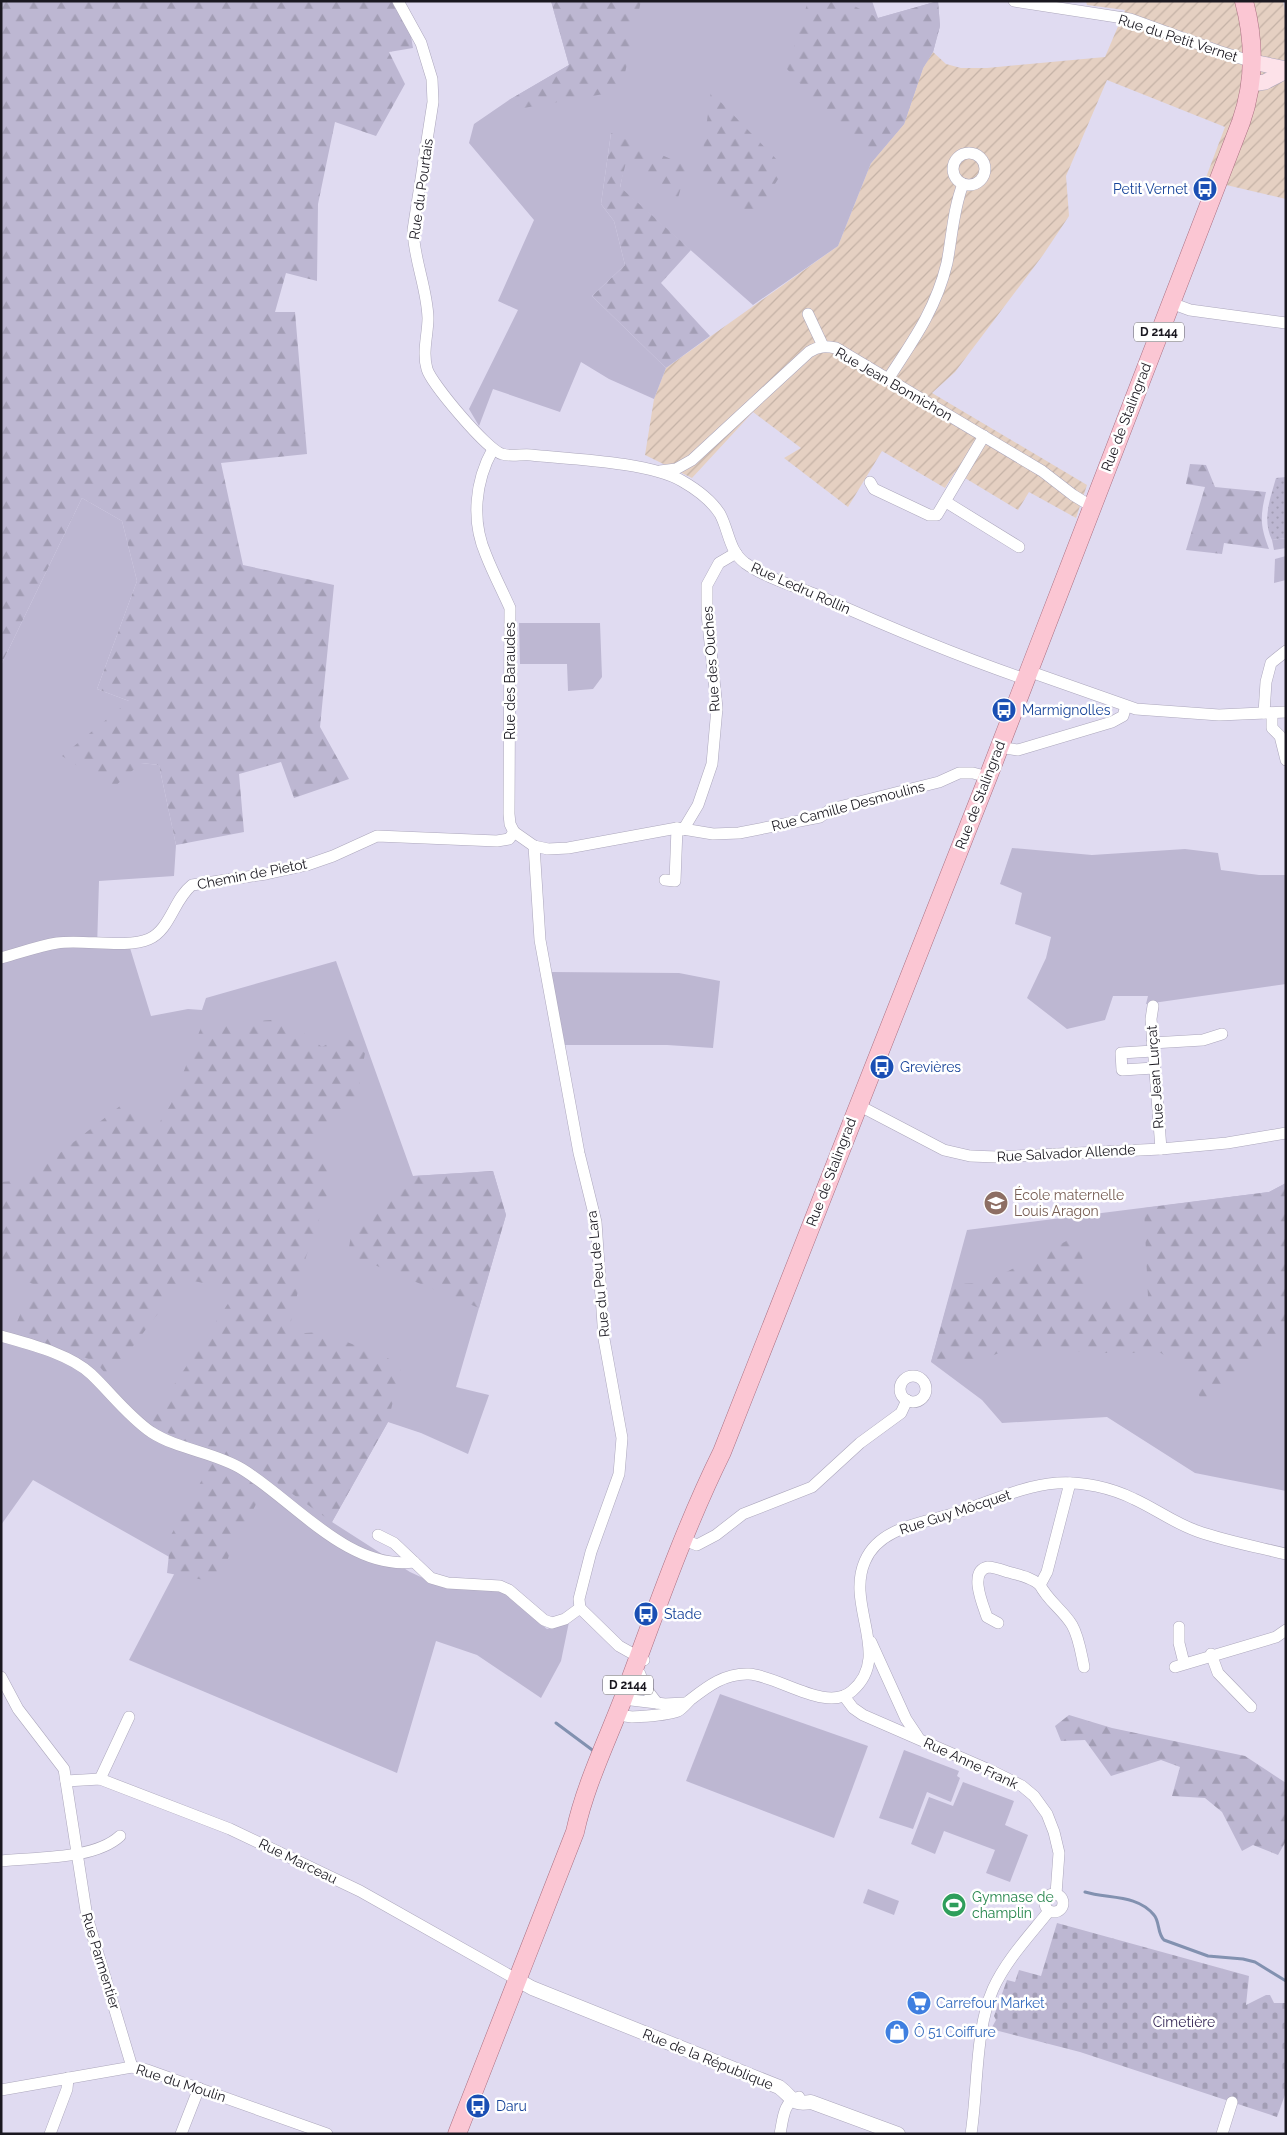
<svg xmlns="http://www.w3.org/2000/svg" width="1287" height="2135" font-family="Raleway,sans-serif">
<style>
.industrial{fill:url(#industrial-furrows)}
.green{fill:#bdb7d2}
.forest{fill:url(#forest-firs)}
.cemetery{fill:url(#cemetery-stones)}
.garden{fill:url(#garden-dots)}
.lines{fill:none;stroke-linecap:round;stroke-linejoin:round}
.stream{stroke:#8291b0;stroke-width:3}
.minor-casing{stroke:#aca7bc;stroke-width:12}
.tertiary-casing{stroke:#aca7bc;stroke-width:15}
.secondary-casing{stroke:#aca7bc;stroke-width:16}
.primary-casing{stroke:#aa7082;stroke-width:19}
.minor{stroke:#fff;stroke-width:11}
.tertiary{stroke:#fff;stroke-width:14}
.secondary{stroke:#fde2e9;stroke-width:15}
.primary{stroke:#fbc6d3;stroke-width:18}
.labels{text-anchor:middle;stroke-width:5;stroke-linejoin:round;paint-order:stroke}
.shield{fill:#fff;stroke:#5f5d63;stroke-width:1}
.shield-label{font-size:12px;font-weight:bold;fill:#1a1820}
.street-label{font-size:14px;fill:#1a1820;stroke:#fff}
.transit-label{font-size:14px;fill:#164399;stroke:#fff;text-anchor:start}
.education-label{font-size:14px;fill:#785e54;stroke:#fff;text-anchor:start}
.leisure-label{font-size:14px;fill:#27864d;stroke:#fff;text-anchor:start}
.shop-label{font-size:14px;fill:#366cbe;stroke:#fff;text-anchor:start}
.park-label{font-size:14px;fill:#392b58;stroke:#fff}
</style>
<defs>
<pattern id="industrial-furrows" width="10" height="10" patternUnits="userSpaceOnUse" patternTransform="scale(1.25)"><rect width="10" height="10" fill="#e5d0c2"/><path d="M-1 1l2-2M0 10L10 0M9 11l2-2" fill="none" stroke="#c4b2a6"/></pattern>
<pattern id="forest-firs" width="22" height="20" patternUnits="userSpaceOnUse" patternTransform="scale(1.25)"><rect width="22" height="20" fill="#bdb7d2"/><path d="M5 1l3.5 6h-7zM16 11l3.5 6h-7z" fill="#a29db4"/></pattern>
<pattern id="cemetery-stones" width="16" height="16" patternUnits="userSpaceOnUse" patternTransform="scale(1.25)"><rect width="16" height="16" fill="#bdb7d2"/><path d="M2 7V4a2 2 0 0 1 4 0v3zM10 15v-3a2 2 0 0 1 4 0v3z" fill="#a29db4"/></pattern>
<pattern id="garden-dots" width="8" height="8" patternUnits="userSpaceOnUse" patternTransform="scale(1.25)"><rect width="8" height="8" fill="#bdb7d2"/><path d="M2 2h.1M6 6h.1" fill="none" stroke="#a29db4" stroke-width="1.8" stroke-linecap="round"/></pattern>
</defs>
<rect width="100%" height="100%" fill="#e0dbf1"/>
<!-- industrial -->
<path class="industrial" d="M 1086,1 L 1283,1 L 1286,16 L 1286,199 L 1205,180 L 1225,127 L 1107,80 L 1066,176 L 1069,216 L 1043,255 L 955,372 L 932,393 L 1087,485 L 1076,518 L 1029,492 L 1018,510 L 955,472 L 945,488 L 882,451 L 848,507 L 784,458 L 801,448 L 753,412 L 692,478 L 645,455 L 654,399 L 666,368 L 838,246 L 871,163 L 904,124 L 923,68 L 933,52 L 946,64 L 961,68 L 987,68 L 1105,57 L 1125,10 L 1087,5 Z"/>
<!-- green -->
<g class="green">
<path d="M 551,1 L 872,1 L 878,18 L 938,1 L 940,26 L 933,52 L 923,68 L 904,124 L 871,163 L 838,246 L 753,305 L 620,188 L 625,161 L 611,133 L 601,204 L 614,221 L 625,265 L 592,296 L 666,368 L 654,399 L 609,379 L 581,362 L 560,412 L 493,389 L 479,426 L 469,409 L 518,310 L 498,301 L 534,220 L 469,143 L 474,124 L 509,100 L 569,65 Z"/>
<path d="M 82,498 L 122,521 L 137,581 L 97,689 L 129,701 L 141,763 L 159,765 L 176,845 L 174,876 L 99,881 L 97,948 L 130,948 L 151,1016 L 188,1009 L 202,1010 L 206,998 L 336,961 L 413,1176 L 493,1171 L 506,1215 L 456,1387 L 489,1395 L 468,1454 L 421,1433 L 388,1422 L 332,1522 L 410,1572 L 447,1589 L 491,1588 L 503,1592 L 547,1629 L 569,1622 L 561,1661 L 541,1698 L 477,1655 L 436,1641 L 397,1773 L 129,1660 L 180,1563 L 33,1480 L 1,1525 L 1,665 Z"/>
<path d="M 1286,538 L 1286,548 L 1274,550 L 1272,540 Z"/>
<path d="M 1286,556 L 1286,580 L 1274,583 L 1275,559 Z"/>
<path d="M 519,623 L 600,623 L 602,677 L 593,689 L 568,691 L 567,664 L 520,664 Z"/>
<path d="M 1012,848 L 1092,855 L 1185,849 L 1218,853 L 1221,870 L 1259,875 L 1286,875 L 1286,984 L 1146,1004 L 1148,996 L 1113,996 L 1105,1020 L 1067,1029 L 1027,998 L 1046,958 L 1051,937 L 1015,924 L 1022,893 L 1000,884 Z"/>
<path d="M 551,972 L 679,973 L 720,981 L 713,1048 L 667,1045 L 565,1045 Z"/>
<path d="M 1286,1183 L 1286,1491 L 1195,1473 L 1107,1417 L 1002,1423 L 982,1400 L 931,1362 L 967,1230 L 1269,1192 Z"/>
<path d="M 720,1694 L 868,1746 L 834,1838 L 686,1781 Z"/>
<path d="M 904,1750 L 959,1771 L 957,1776 L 960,1778 L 951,1802 L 927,1792 L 913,1829 L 879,1818 Z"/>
<path d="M 963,1782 L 1014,1801 L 1005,1825 L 1028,1835 L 1010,1882 L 986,1873 L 995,1850 L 944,1831 L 935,1854 L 911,1844 L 929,1797 L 953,1806 Z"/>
<path d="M 868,1889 L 899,1901 L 894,1915 L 863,1903 Z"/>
</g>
<!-- forest -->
<g class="forest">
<path d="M 1,1 L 392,1 L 411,36 L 413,48 L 389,52 L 405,84 L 376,136 L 335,122 L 318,204 L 317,281 L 286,273 L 275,312 L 295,312 L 307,454 L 221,463 L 243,565 L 334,585 L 320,727 L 349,779 L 294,798 L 281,762 L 239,774 L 244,832 L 176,845 L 159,765 L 141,763 L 113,788 L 62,756 L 129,701 L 97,689 L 137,581 L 122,521 L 82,498 L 1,665 Z"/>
<path d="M 551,1 L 641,1 L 621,91 L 512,110 L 509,100 L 569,65 Z"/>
<path d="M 808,1 L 844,1 L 878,18 L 938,1 L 940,26 L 933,52 L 923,68 L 904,124 L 871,163 L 787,69 Z"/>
<path d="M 711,92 L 785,168 L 749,225 L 704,179 L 701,164 Z"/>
<path d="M 611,133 L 687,166 L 678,198 L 626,162 L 620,187 L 691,250 L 661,283 L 710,336 L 666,368 L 592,296 L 625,265 L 614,221 L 601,204 Z"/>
<path d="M 1190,464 L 1206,465 L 1215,487 L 1266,492 C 1260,517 1260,525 1269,549 L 1224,543 L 1222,554 L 1186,550 L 1205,487 L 1186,484 Z"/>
<path d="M 285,1019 L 322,1047 L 344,1035 L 365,1053 L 357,1097 L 336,1115 L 312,1142 L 334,1175 L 306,1257 L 288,1334 L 322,1332 L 402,1364 L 388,1422 L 332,1522 L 270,1478 L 229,1555 L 225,1570 L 204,1580 L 167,1573 L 171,1535 L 212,1462 L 150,1421 L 237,1290 L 184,1279 L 109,1378 L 95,1361 L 12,1334 L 33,1284 L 1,1272 L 1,1182 L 25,1180 L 129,1099 L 153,1133 L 171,1104 L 202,1025 Z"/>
<path d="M 493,1171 L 506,1215 L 479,1308 L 348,1254 L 352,1229 L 413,1176 Z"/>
<path d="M 1286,1183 L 1286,1333 L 1205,1411 L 1191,1374 L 1161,1353 L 1094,1353 L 1017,1346 L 981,1360 L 931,1362 L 953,1284 L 985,1283 L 1080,1234 L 1087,1299 L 1148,1297 L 1144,1208 L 1269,1192 Z"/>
<path d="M 1069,1715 L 1112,1728 L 1245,1756 L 1286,1783 L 1286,1841 L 1278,1855 L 1253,1845 L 1242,1851 L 1222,1812 L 1205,1798 L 1172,1796 L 1180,1767 L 1161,1760 L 1111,1776 L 1085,1740 L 1061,1741 L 1055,1726 Z"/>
</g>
<!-- cemetery -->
<path class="cemetery" d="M 1057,1923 L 1249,1976 L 1246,2005 L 1266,1995 L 1270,1995 L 1274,2003 L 1286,2003 L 1286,2092 L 1277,2117 L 1080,2052 L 991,2029 L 996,2020 L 994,2016 L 1007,1980 L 1015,1982 L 1019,1970 L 1041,1976 Z"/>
<!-- garden -->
<path class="garden" d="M 1286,477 L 1286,538 L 1272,540 C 1262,520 1270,499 1276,478 Z"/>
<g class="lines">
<!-- stream -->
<g class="stream">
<path d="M 556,1723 L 595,1752"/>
<path d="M 1085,1892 C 1108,1899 1137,1894 1154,1915 C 1160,1922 1157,1933 1164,1940 L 1208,1956 L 1243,1959 L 1255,1962 L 1286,1981"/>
</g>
<defs>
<g id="minor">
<path d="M 398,1 L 421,43 L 432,79 L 433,102 L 413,230 C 414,260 427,288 428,318 C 428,334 422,352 427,369 C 431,383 487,450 502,454 C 510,457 522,454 531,455 C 570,459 650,462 682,481 C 696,489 711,500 720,514 C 729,531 729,551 745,563 C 766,578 795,586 819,596 C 886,626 955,655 1025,679"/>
<path d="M 1014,1 L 1130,19 L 1218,51 L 1253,62"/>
<circle cx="969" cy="169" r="16"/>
<path d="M 1171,303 L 1190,310 L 1286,323"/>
<path d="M 808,314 L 823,346"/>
<path d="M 888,379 C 913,341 936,309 947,263 C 952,237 953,210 963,184"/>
<path d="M 493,449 C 475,481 471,521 486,555 C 493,573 502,590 510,608 L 509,814 L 510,824 L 514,832"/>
<path d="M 660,471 L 676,469 L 692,460 L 809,352 C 819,346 825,346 836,348 L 1042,471 L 1073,495 L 1091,506"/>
<path d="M 870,482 L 874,489 L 929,515 L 937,515 L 984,436"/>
<path d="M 946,502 L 1019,547"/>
<path d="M 1028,671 L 1136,709 L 1219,715 L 1286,712"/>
<path d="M 1264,713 L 1266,682 L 1271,663 L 1286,651"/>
<path d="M 1272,713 L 1272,728 L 1280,736 L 1286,760"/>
<path d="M 999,747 L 1018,750 L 1112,722 L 1123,716 L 1126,706"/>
<path d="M 683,830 L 698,805 L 712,764 L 717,708 L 707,614 L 707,585 L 719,563 L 736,553"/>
<path d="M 534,846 L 540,940 L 579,1153 L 596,1222 L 604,1339 L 622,1438 L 619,1474 L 591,1552 L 579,1599 L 580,1608"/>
<path d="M 665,880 L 675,881 L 677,828"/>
<path d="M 1,958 C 20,953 38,946 57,943 C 83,939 126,949 149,939 C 170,930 174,899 192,885 L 266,874 L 307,865 L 333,856 L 377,836 L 497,841 L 509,839 L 514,832 L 534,846 L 548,849 L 568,848 L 677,828 L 713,834 L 739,833 L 820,817 L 831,809 L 939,782 L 959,773 L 973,773 L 988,777"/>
<path d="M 1153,1006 L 1151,1019 L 1161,1149"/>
<path d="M 1152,1043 L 1203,1040 L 1222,1034"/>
<path d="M 1153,1051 L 1121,1053 L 1122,1070 L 1154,1068"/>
<path d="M 858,1105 L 944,1150 L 970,1156 L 997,1157 L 1161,1149 L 1227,1143 L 1286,1133"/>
<path d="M 1,1336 C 29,1344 70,1354 91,1374 C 111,1393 128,1416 151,1432 C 179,1450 214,1452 242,1469 C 293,1500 349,1571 414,1562"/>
<circle cx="913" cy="1389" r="13"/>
<path d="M 378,1535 L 394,1543 L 431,1578 L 448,1583 L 500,1586 L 509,1590 L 544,1620 L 552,1623 L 565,1619 L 580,1608 L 619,1646 L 644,1660"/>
<path d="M 684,1540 L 697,1545 L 716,1535 L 743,1514 L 812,1487 L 860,1443 L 901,1413 L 907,1400"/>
<path d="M 1040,1585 C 1048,1601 1063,1610 1072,1625 C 1079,1637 1081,1653 1084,1667"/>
<path d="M 998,1623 L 987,1617 C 983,1605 968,1571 988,1567 C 994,1567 1002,1570 1008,1572 C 1019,1575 1031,1577 1040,1585 L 1047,1572 L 1070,1483"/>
<path d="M 1179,1627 L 1179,1643 L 1184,1663"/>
<path d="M 871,1642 L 906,1719 L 918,1737"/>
<path d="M 1211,1654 L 1218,1673 L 1251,1707"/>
<path d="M 1175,1667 L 1276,1637 L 1286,1630"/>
<path d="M 640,1674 L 644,1686 L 657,1703"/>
<path d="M 1,1677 L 18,1709 L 64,1769 L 87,1917 L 132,2067"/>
<path d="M 844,1696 L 853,1708 L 863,1715 L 994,1772 L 1022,1786 L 1034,1796 L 1047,1814 L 1054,1832 L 1059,1853 L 1056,1894"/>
<path d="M 623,1699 L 665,1704 L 685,1703"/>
<path d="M 618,1710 L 625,1716 L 632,1717 C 646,1716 664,1716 678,1711 C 682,1709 686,1704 690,1700 C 708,1686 725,1673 749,1674 C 779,1676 827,1713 852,1691 C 893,1656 845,1606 865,1561 C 878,1530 916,1524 945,1516 C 983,1506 1018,1486 1057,1483 C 1082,1481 1112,1488 1134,1499 C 1156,1509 1174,1523 1197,1531 C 1225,1541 1257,1547 1286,1554"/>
<path d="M 100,1779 L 129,1717"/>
<path d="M 66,1781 L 100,1779 L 230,1829 L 360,1891 L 516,1979"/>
<path d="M 1,1861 C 36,1857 94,1860 120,1836"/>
<circle cx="1054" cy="1903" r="9"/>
<path d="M 1,2090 L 132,2067 L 147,2070 L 327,2134"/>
<path d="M 50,2134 L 67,2089 L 68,2078"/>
<path d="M 181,2134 L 199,2088"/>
<path d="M 780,2134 C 783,2120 783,2101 799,2097"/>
<path d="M 971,2134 C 978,2089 975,2030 993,1989 C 1006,1960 1030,1935 1049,1911"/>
<path d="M 1222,2134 L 1232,2102"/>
</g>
<path id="tertiary" d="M 516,1979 L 532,1988 L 779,2087 C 794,2098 790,2105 811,2102 L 898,2134"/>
<g id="secondary">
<path d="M 1253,62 L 1286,69"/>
<path d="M 1251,84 L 1265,82 L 1286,71"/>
</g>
<path id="primary" d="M 457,2134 L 575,1832 C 585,1786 606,1743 623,1699 C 654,1616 683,1531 722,1452 L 988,777 L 1241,122 C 1255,82 1255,42 1244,1"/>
</defs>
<!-- minor casing -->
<use href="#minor" class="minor-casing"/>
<!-- tertiary casing -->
<use href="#tertiary" class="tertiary-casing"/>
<!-- secondary casing -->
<use href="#secondary" class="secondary-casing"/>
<!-- primary casing -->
<use href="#primary" class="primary-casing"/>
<!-- minor -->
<use href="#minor" class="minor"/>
<!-- tertiary -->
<use href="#tertiary" class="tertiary"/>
<!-- secondary -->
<use href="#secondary" class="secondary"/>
<!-- primary -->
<use href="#primary" class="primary"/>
</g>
<!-- icons -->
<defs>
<symbol id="bus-disc" viewBox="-11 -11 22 22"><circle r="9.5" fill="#1a4fb4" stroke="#fff"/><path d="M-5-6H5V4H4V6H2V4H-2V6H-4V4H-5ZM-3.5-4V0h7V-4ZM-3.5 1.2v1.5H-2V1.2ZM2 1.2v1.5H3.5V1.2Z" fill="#fff"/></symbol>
<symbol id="school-disc" viewBox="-11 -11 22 22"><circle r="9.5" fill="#8d6e63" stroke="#fff"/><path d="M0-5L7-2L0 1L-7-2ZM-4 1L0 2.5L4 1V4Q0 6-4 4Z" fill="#fff"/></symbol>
<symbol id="stadium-disc" viewBox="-11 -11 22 22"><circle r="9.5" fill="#2e9e5b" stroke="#fff"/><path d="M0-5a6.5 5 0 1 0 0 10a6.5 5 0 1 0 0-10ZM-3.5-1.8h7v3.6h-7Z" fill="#fff"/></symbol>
<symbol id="supermarket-disc" viewBox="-11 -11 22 22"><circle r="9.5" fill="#3f7fe0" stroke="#fff"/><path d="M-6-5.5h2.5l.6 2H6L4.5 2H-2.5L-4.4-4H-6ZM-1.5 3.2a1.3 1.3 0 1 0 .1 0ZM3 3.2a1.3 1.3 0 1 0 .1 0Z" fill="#fff"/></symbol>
<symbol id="shop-disc" viewBox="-11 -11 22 22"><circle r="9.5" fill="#3f7fe0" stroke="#fff"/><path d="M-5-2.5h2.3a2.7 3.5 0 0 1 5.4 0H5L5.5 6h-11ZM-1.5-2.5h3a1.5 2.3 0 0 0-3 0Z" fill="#fff"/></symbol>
</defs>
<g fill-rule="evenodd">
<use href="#bus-disc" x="1191" y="175" width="28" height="28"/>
<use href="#bus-disc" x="990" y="696" width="28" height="28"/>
<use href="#bus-disc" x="868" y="1053" width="28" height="28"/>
<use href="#school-disc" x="982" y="1189" width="28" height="28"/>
<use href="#bus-disc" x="632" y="1600" width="28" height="28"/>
<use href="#stadium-disc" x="940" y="1891" width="28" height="28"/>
<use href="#supermarket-disc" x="905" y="1989" width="28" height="28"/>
<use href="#shop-disc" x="883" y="2018" width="28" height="28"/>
<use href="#bus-disc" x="464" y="2092" width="28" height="28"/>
</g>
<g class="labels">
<!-- shield labels -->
<g class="shield">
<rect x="1134" y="322.5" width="50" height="19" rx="4"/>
<rect x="603" y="1675.5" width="50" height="19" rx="4"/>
</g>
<g class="shield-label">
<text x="1159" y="336">D 2144</text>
<text x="628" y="1689">D 2144</text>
</g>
<!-- street labels -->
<g class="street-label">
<text transform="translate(1178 38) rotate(18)" y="5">Rue du Petit Vernet</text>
<text transform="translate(421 189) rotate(-82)" y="5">Rue du Pourtais</text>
<text transform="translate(894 384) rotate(30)" y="5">Rue Jean Bonnichon</text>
<text transform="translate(1126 417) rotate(-69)" y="5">Rue de Stalingrad</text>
<text transform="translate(801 588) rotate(24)" y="5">Rue Ledru Rollin</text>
<text transform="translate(711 659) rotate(-94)" y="5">Rue des Ouches</text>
<text transform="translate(510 681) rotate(-90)" y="5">Rue des Baraudes</text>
<text transform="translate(980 795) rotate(-69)" y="5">Rue de Stalingrad</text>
<text transform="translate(848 806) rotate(-15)" y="5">Rue Camille Desmoulins</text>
<text transform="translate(252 874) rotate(-11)" y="5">Chemin de Pietot</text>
<text transform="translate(1155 1077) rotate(-94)" y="5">Rue Jean Lurçat</text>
<text transform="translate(1066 1153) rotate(-3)" y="5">Rue Salvador Allende</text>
<text transform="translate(831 1172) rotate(-69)" y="5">Rue de Stalingrad</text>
<text transform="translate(598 1274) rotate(-96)" y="5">Rue du Peu de Lara</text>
<text transform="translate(955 1512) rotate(-18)" y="5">Rue Guy Môcquet</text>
<text transform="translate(971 1763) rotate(25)" y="5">Rue Anne Frank</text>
<text transform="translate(298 1861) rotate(26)" y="5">Rue Marceau</text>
<text transform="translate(101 1961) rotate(73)" y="5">Rue Parmentier</text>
<text transform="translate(708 2059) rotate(22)" y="5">Rue de la République</text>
<text transform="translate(181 2083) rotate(18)" y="5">Rue du Moulin</text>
</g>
<!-- transit labels -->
<g class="transit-label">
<text x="1188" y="194" text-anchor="end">Petit Vernet</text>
<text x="1022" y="715">Marmignolles</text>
<text x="900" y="1072">Grevières</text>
<text x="664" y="1619">Stade</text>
<text x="496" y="2111">Daru</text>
</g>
<!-- education labels -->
<g class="education-label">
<text x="1014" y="1200">École maternelle<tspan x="1014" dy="16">Louis Aragon</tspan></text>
</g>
<!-- leisure labels -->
<g class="leisure-label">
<text x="972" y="1902">Gymnase de<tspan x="972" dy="16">champlin</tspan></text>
</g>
<!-- shop labels -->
<g class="shop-label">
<text x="936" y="2008">Carrefour Market</text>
<text x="914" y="2037">Ô 51 Coiffure</text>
</g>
<!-- park labels -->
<g class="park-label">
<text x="1184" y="2027">Cimetière</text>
</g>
</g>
<!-- border -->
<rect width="1287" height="2135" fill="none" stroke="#1a1820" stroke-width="5"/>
</svg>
